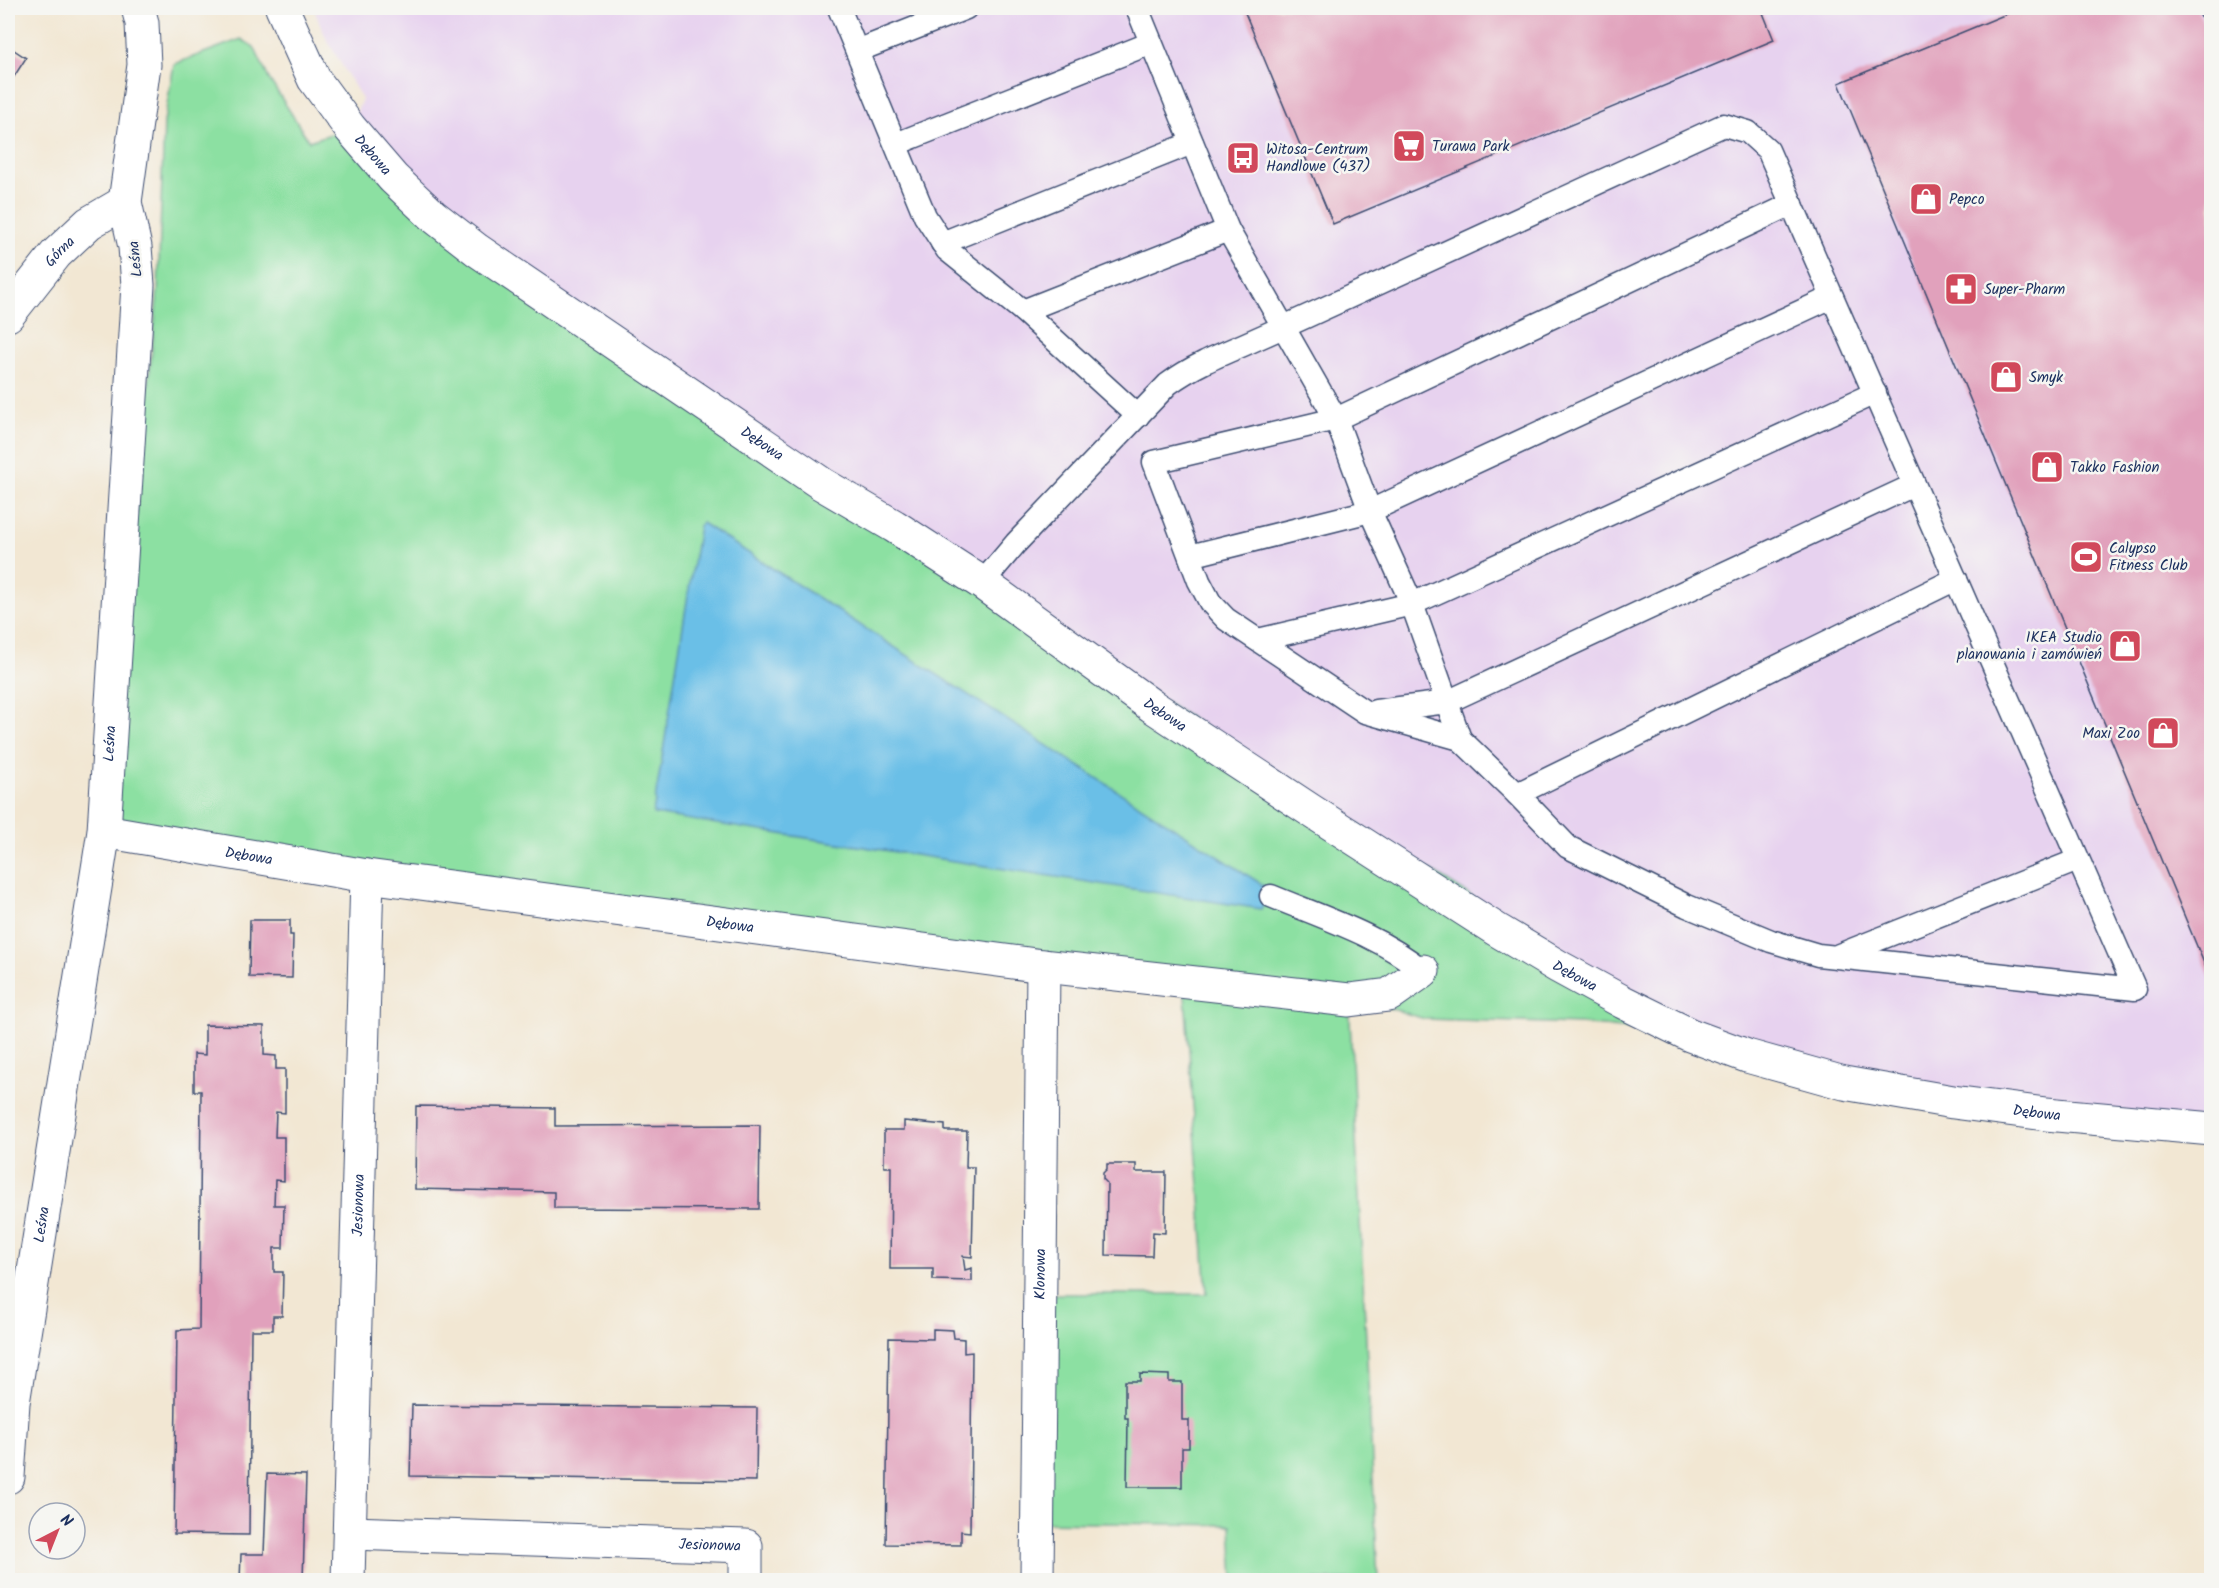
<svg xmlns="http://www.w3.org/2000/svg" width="2219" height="1588" font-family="Kalam,sans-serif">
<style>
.built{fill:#e7d2ef}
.green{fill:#8ce0a2;stroke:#548880;stroke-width:1.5}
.water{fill:#6bbfe7;stroke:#4377a2;stroke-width:1.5}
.building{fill:#e1a1bc}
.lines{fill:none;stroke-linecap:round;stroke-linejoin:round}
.service-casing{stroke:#3b4b70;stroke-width:25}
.minor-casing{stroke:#3b4b70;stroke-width:35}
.service{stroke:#fff;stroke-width:22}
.minor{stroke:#fff;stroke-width:33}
.labels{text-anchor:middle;stroke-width:5;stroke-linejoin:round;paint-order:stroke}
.poi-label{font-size:15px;fill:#1b2f5e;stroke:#f6f6f2;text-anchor:start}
.street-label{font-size:15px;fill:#1b2f5e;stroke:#f6f6f2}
</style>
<rect width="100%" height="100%" fill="#f6f6f2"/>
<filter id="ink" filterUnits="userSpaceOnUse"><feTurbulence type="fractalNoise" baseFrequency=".0167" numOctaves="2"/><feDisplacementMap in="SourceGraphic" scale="12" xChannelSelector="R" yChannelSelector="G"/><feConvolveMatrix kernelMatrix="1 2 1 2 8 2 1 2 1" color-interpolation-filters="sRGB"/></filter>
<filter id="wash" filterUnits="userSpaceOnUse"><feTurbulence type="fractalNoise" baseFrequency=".008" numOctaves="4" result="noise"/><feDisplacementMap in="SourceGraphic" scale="24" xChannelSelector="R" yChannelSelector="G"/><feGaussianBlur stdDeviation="1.35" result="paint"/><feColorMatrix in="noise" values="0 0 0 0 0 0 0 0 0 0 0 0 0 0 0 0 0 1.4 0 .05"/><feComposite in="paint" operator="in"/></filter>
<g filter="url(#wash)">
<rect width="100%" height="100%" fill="#f2e7d3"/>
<!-- built -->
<path class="built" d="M 326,8 L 2211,8 L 2211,1129 L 1953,1102 L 1623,1002 L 544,297 L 350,128 L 362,99 L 327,40 L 315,12 Z"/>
<!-- green -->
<path class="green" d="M 241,39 L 254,47 L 269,79 L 309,141 L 350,128 L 393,178 L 822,484 L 1690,1035 L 1581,1024 L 1425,1019 L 1359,999 L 1349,1000 L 1378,1580 L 1234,1580 L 1231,1525 L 1037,1522 L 1040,1294 L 1207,1294 L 1184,982 L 104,831 L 158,289 L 164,122 L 174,64 Z"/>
<!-- water -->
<path class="water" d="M 702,523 L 1263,885 C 1270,895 1267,900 1261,909 L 653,814 L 699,526 Z"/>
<g id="blocks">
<!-- building -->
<g class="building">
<path d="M 1243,8 L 1761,8 L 1774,40 L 1333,224 Z"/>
<path d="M 2021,8 L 2197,8 L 2211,42 L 2211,980 L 1839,83 Z"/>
<path d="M 8,46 L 26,58 L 8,86 Z"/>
<path d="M 250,920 L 290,920 L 290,935 L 293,935 L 292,978 L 249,977 Z"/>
<path d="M 205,1025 L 264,1026 L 264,1055 L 276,1056 L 276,1069 L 285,1069 L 285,1113 L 276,1112 L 275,1137 L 284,1137 L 284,1181 L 275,1180 L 274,1205 L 284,1205 L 283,1248 L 274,1248 L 274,1272 L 283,1272 L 282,1316 L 273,1316 L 273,1330 L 251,1330 L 249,1535 L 174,1534 L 177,1330 L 199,1329 L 201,1091 L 194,1091 L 194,1054 L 205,1055 Z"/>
<path d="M 416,1106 L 555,1108 L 555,1126 L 760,1125 L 759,1209 L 554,1208 L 554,1192 L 415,1189 Z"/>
<path d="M 904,1121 L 945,1125 L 945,1131 L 967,1131 L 966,1167 L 974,1167 L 972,1257 L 963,1256 L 965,1270 L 972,1268 L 972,1281 L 933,1280 L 933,1269 L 890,1269 L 891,1167 L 884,1167 L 884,1130 L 904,1130 Z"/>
<path d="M 1107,1164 L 1136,1164 L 1136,1172 L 1166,1172 L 1165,1233 L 1153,1232 L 1152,1256 L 1106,1255 L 1107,1183 L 1103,1179 L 1103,1173 L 1107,1169 Z"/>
<path d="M 933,1329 L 953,1330 L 954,1338 L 964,1339 L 964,1353 L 972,1352 L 970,1532 L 961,1531 L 961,1545 L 886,1544 L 889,1338 L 933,1339 Z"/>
<path d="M 1140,1374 L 1169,1375 L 1169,1382 L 1182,1382 L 1182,1420 L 1189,1420 L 1189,1448 L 1182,1448 L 1182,1487 L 1127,1487 L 1128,1418 L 1125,1418 L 1125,1381 L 1140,1381 Z"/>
<path d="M 412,1405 L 757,1408 L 756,1481 L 410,1476 Z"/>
<path d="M 267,1474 L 306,1475 L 303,1580 L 240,1580 L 241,1554 L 264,1554 Z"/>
</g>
</g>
</g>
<g filter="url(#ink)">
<use href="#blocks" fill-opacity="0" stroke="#3b4b70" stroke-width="1.5"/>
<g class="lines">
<defs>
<g id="service">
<path d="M 839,8 L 925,216 L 947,250 L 1023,311 L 1138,416"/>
<path d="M 857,51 L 966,8"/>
<path d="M 896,144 L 1151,43"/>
<path d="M 942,243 L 1192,143"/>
<path d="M 1023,311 L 1228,230"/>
<path d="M 1190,556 L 1370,511 L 1832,297"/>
<path d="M 982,583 L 1016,543 L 1168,384 C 1191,367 1217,356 1243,345 C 1270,333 1297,321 1325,308 L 1724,125 L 1748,132 L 1768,150 L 2135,989 L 1818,955 L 1771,941 L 1687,906 L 1568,847 L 1517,794 L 1460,739 L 1365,712 L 1226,619 L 1210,602 L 1199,581 L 1154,462 L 1336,419 L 1228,230 L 1137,8"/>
<path d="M 1258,640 L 1412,604 L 1875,393"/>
<path d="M 1376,711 L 1447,702 L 1914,485"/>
<path d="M 1460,739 L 1412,604 L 1370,511 L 1336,419 L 1792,204"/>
<path d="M 1517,794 L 1956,579"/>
<path d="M 1271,896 C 1324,918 1379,935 1423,971"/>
<path d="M 1839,955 L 2078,860"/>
</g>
<g id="minor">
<path id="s1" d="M 282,8 L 314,79 L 350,128 L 393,178 L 432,215 L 477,250 L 822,484 L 894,526 L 982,583 L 1152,706 L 1310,810 L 1497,930 L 1559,967 L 1623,1002 L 1690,1035 L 1747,1056 L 1844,1083 L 1953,1102 L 2046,1114 L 2212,1129"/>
<path id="s2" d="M 8,315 L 56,254 L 89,223 L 125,202"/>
<path id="s3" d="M 104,831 L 367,876 L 1043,966 L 1349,1000 L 1389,995 L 1423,971"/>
<path id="s4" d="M 8,1477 L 13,1403 L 104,831 L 138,285 L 135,247 L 125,202 L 144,65 L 142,23 L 138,8"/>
<path id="s5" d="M 350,1533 L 746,1546 L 746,1580"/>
<path id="s6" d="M 348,1580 L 367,876"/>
<path id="s7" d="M 1037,1580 L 1043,966"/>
</g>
</defs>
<!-- service casing -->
<use href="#service" class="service-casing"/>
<!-- minor casing -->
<use href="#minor" class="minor-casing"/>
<!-- service -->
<use href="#service" class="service"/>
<!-- minor -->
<use href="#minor" class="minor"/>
</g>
</g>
<!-- icons -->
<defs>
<symbol id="supermarket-square" viewBox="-11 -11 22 22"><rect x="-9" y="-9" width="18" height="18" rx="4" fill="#d1495b" stroke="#f6f6f2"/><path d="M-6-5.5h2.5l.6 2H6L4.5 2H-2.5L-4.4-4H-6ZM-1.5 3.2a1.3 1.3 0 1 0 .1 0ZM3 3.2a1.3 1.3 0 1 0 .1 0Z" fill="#fff"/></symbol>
<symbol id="bus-square" viewBox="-11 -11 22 22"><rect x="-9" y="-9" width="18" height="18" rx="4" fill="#d1495b" stroke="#f6f6f2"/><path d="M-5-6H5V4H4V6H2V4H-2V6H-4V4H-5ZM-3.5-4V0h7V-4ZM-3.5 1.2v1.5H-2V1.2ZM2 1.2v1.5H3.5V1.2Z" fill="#fff"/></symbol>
<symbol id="shop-square" viewBox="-11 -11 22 22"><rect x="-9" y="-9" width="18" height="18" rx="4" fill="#d1495b" stroke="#f6f6f2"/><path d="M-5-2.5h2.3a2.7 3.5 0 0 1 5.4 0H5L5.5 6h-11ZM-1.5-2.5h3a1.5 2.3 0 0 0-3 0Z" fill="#fff"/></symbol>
<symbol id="pharmacy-square" viewBox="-11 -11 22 22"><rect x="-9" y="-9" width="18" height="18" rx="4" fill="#d1495b" stroke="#f6f6f2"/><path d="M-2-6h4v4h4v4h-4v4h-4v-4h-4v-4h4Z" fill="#fff"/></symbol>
<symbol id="stadium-square" viewBox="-11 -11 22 22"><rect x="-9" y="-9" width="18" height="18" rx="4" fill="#d1495b" stroke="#f6f6f2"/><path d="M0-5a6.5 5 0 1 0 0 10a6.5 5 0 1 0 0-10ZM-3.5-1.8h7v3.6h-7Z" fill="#fff"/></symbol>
</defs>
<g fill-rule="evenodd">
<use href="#supermarket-square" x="1390" y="127" width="38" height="38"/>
<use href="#bus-square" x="1224" y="139" width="38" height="38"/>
<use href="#shop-square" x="1907" y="180" width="38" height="38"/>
<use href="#pharmacy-square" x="1942" y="270" width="38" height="38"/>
<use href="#shop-square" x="1987" y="358" width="38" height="38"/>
<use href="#shop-square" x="2028" y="448" width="38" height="38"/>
<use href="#stadium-square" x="2067" y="538" width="38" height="38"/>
<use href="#shop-square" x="2106" y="627" width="38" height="38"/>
<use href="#shop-square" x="2144" y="714" width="38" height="38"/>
</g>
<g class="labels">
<!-- poi labels -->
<g class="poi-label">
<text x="1432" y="151">Turawa Park</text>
<text x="1266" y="154">Witosa-Centrum<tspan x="1266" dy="17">Handlowe (437)</tspan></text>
<text x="1949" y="204">Pepco</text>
<text x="1984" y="294">Super-Pharm</text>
<text x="2029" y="382">Smyk</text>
<text x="2070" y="472">Takko Fashion</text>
<text x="2109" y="553">Calypso<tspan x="2109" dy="17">Fitness Club</tspan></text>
<text x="2102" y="642" text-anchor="end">IKEA Studio<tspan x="2102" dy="17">planowania i zamówień</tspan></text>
<text x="2140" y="738" text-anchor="end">Maxi Zoo</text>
</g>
<!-- street labels -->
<g class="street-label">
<text dy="5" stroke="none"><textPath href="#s1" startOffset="174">Dębowa</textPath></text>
<text dy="5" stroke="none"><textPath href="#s2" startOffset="82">Górna</textPath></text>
<text transform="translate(135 259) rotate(-96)" y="5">Leśna</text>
<text dy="5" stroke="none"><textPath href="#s1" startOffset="660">Dębowa</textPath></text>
<text dy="5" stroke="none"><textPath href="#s1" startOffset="1146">Dębowa</textPath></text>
<text dy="5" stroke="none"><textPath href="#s4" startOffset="741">Leśna</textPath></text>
<text dy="5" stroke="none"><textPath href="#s3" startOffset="147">Dębowa</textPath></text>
<text dy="5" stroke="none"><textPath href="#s3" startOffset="633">Dębowa</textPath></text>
<text dy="5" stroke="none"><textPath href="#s1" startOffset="1632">Dębowa</textPath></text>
<text dy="5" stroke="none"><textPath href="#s1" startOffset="2118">Dębowa</textPath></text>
<text dy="5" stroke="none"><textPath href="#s6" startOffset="375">Jesionowa</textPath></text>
<text dy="5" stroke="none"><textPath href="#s4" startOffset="255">Leśna</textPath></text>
<text dy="5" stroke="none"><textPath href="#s7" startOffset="306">Klonowa</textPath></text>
<text dy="5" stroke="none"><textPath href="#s5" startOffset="360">Jesionowa</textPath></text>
</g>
</g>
<!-- margin -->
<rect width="2219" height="1588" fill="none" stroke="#f6f6f2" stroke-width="30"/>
<!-- north arrow -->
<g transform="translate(57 1531) rotate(42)"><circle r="28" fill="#f6f6f2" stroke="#9ea6b7" stroke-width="1.5"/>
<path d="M0-4.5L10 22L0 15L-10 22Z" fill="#d1495b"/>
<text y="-9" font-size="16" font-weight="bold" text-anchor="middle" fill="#1b2f5e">N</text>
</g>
</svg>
